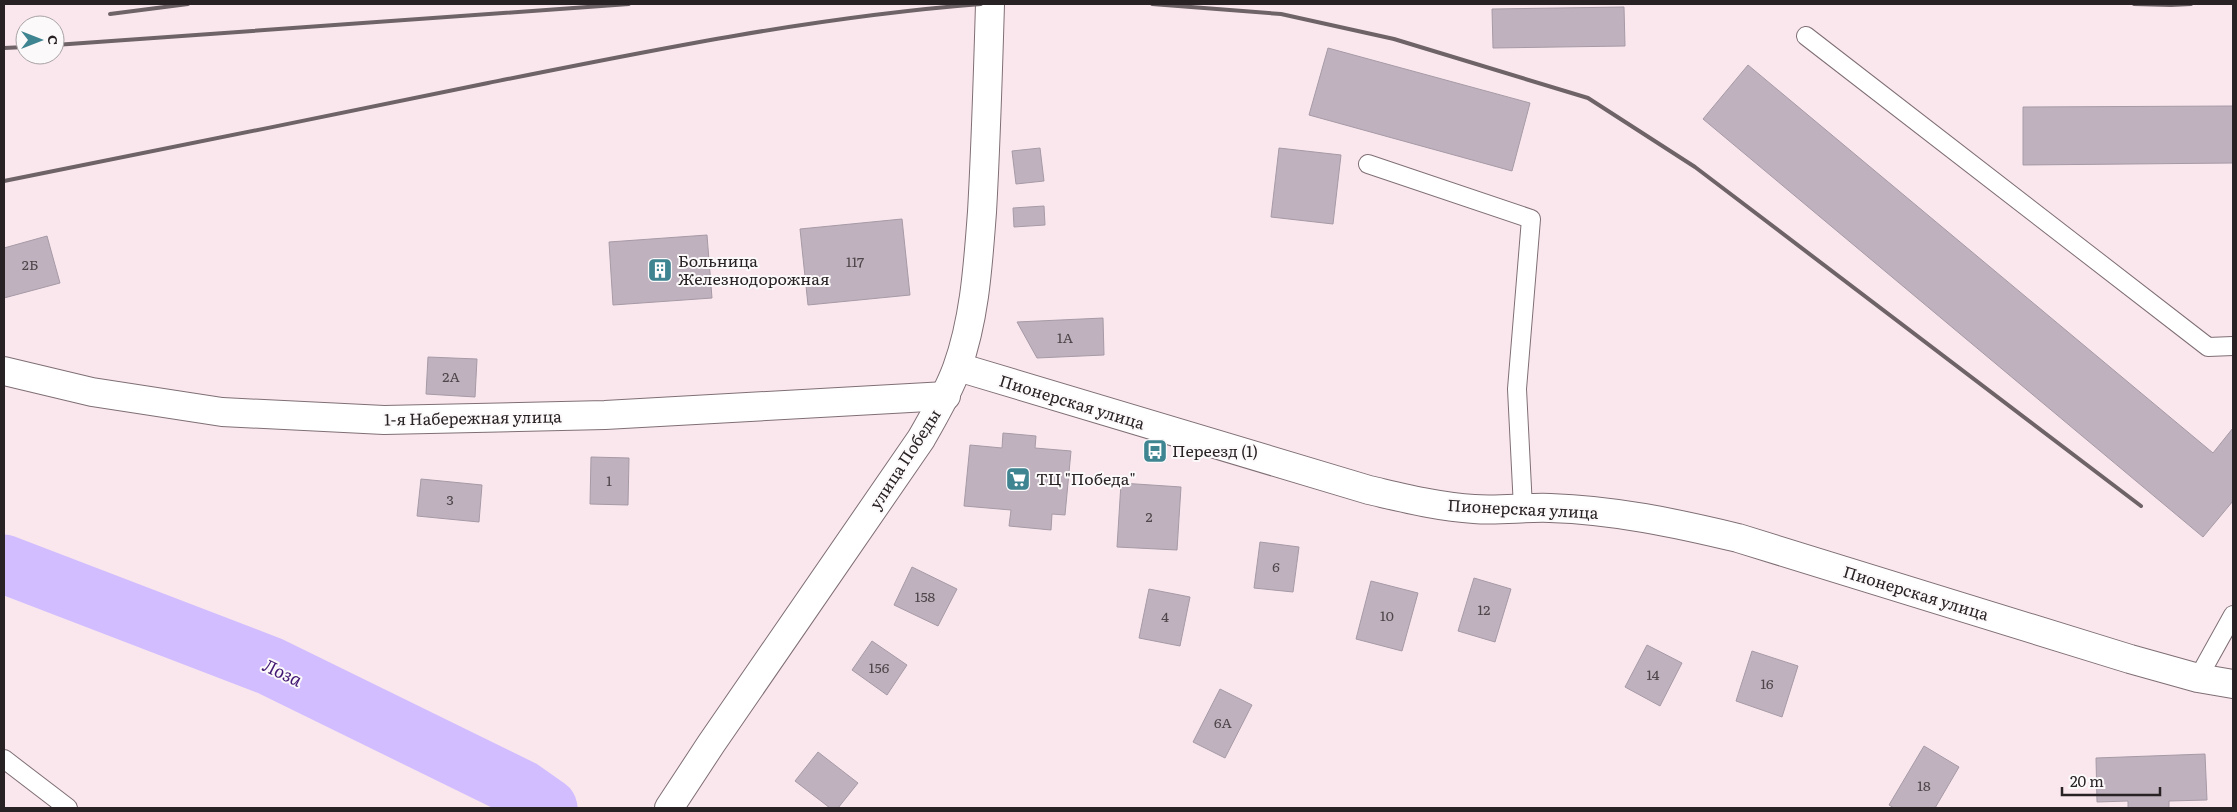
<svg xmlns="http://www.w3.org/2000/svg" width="2237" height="812" font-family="Literata,serif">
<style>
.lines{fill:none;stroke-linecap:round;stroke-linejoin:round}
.river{stroke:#d1bdff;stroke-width:59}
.building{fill:#bfb2be;stroke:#a69aa6}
.service-casing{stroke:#7f6f74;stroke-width:20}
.minor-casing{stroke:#7f6f74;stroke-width:30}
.tertiary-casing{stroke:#7f6f74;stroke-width:30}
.secondary-casing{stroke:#7f6f74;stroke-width:30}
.service{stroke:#fff;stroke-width:18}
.minor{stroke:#fff;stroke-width:28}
.tertiary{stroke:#fff;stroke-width:28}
.secondary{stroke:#fff;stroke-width:28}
.rail{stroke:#6e6366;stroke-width:4}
.labels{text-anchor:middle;stroke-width:4;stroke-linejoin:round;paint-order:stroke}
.number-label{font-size:14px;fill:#4e464a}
.poi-label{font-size:16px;fill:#292224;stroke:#fcf9fa;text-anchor:start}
.street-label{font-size:16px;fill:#292224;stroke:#fcf9fa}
.water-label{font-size:18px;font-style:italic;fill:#421774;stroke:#fcf9fa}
</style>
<rect width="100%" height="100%" fill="#fae7ed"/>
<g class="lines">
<!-- river -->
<path class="river" d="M 4,564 L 270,666 L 521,789 L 548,808"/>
</g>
<!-- building -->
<g class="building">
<path d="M 1624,7 L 1625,46 L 1493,48 L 1492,9 Z"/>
<path d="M 1328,48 L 1530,103 L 1512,171 L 1309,115 Z"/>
<path d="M 1748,65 L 2213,453 L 2233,428 L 2233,501 L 2203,537 L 1703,119 Z"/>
<path d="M 2233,106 L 2233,163 L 2023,165 L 2023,107 Z"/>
<path d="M 1040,148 L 1044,181 L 1016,184 L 1012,151 Z"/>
<path d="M 1279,148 L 1341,155 L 1333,224 L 1271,217 Z"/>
<path d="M 1044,206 L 1045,225 L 1014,227 L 1013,208 Z"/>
<path d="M 902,219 L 910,295 L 808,305 L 800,229 Z"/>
<path d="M 707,235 L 712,298 L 613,305 L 609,242 Z"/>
<path d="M 47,236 L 60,283 L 4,298 L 4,248 Z"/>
<path d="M 1103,318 L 1104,355 L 1037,358 L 1017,322 Z"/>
<path d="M 428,357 L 477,359 L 475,397 L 426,394 Z"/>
<path d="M 1003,433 L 1036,436 L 1035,448 L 1071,451 L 1065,515 L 1052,514 L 1051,530 L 1009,526 L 1011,510 L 964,506 L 970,445 L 1002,448 Z"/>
<path d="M 591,457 L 629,458 L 628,505 L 590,504 Z"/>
<path d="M 421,479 L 482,485 L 479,522 L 417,516 Z"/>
<path d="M 1121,483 L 1181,487 L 1177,550 L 1117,547 Z"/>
<path d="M 1260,542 L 1299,547 L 1293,592 L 1254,588 Z"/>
<path d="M 912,567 L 957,589 L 938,626 L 894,605 Z"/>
<path d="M 1474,578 L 1511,589 L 1495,642 L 1458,631 Z"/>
<path d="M 1371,581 L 1418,593 L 1402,651 L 1356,639 Z"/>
<path d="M 1149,589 L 1190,597 L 1180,646 L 1139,638 Z"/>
<path d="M 872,641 L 907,665 L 887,695 L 852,670 Z"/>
<path d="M 1647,645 L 1682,663 L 1660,706 L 1625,687 Z"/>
<path d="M 1752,651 L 1798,666 L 1782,717 L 1736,701 Z"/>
<path d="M 1220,689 L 1252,705 L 1225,758 L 1193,742 Z"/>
<path d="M 1924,746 L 1959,767 L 1935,808 L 1894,808 L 1889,805 Z"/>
<path d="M 818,752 L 858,783 L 838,808 L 830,808 L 795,781 Z"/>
<path d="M 2205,754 L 2207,800 L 2169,801 L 2169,808 L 2128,808 L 2128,801 L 2097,802 L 2096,758 Z"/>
</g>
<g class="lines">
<defs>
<g id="service">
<path d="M 1806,36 L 2208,347 L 2233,346"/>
<path d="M 1368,164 L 1531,219 L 1517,389 L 1523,508"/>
<path d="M 2198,678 L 2233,615"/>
<path d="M 4,759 L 68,808"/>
</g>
<path id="minor" d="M 4,371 L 92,392 L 222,412 L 384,420 L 605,415 L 946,396"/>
<path id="tertiary" d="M 958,367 L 1369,490 C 1404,498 1439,507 1474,509 C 1499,511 1525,507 1550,508 C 1614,510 1676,523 1738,538 L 2130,659 L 2198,678 L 2233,684"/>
<path id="secondary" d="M 669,808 L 711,744 L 921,439 C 934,416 948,393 957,368 C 975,318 978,264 982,212 C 986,142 988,73 990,4"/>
</defs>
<!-- service casing -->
<use href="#service" class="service-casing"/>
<!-- minor casing -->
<use href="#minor" class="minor-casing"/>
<!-- tertiary casing -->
<use href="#tertiary" class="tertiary-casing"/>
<!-- secondary casing -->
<use href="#secondary" class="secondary-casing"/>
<!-- service -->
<use href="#service" class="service"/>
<!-- minor -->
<use href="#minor" class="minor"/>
<!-- tertiary -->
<use href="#tertiary" class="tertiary"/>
<!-- secondary -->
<use href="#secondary" class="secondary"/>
<!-- rail -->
<g class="rail">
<path d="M 1152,4 L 1281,14 L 1394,39 L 1588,98 L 1695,167 L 2141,506"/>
<path d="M 2134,4 L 2171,5 L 2191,4"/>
<path d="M 110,14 L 188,4"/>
<path d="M 55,45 L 629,4"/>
<path d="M 4,48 L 25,47"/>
<path d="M 4,181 C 165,149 327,116 488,83 C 652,50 814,17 981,4"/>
</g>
</g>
<!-- icons -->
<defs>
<symbol id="building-square" viewBox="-11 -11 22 22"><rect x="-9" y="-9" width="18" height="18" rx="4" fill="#3f8491" stroke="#fcf9fa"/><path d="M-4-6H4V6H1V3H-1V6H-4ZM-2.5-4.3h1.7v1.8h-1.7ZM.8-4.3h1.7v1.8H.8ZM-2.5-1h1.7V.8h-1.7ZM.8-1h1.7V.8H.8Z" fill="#fff"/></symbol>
<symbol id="bus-square" viewBox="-11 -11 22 22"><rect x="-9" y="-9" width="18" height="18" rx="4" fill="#3f8491" stroke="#fcf9fa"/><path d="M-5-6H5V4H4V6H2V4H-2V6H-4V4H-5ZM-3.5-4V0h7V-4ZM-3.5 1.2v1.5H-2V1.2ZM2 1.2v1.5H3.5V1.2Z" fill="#fff"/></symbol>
<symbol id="supermarket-square" viewBox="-11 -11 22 22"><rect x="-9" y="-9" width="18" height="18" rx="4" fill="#3f8491" stroke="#fcf9fa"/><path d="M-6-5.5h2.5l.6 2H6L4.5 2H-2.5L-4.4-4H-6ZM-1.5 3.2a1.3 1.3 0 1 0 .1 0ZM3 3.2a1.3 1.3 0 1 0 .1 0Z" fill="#fff"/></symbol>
</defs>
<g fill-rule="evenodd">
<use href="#building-square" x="646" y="256" width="28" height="28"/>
<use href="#bus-square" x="1141" y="437" width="28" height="28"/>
<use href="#supermarket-square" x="1004" y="465" width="28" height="28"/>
</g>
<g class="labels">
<!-- number labels -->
<g class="number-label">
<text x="855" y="267">117</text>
<text x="30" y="270">2Б</text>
<text x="1065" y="343">1А</text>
<text x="451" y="382">2А</text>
<text x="609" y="486">1</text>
<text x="450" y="505">3</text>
<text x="1149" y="522">2</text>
<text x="1276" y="572">6</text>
<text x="925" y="602">158</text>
<text x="1484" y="615">12</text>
<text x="1387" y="621">10</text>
<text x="1165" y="622">4</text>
<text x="879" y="673">156</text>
<text x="1653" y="680">14</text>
<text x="1767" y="689">16</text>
<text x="1223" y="728">6А</text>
<text x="1924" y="791">18</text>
</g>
<!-- poi labels -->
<g class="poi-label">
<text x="678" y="267">Больница<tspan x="678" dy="18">Железнодорожная</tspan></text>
<text x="1172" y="457">Переезд (1)</text>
<text x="1036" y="485">ТЦ "Победа"</text>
</g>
<!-- street labels -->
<g class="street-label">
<text transform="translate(1072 402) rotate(17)" y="6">Пионерская улица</text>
<text transform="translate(473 418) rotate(-1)" y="6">1-я Набережная улица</text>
<text transform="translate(905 459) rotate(-57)" y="6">улица Победы</text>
<text transform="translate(1523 509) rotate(3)" y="6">Пионерская улица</text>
<text transform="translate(1916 593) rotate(17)" y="6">Пионерская улица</text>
</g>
<!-- water labels -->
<g class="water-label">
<text transform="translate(282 673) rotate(25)" y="6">Лоза</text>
</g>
</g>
<!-- border -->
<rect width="2237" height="812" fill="none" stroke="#292224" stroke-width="10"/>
<!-- north arrow -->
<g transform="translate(40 40) rotate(90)"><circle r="24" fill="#fcf9fa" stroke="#a8a3a4"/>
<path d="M0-4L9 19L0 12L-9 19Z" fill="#3f8491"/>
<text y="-8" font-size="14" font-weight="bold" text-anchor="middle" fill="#292224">С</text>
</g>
<!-- scale -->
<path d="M2062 787v8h98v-8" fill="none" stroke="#292224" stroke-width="2.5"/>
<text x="2070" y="787" font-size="15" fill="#292224" stroke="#fcf9fa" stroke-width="4" paint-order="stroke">20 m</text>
</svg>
